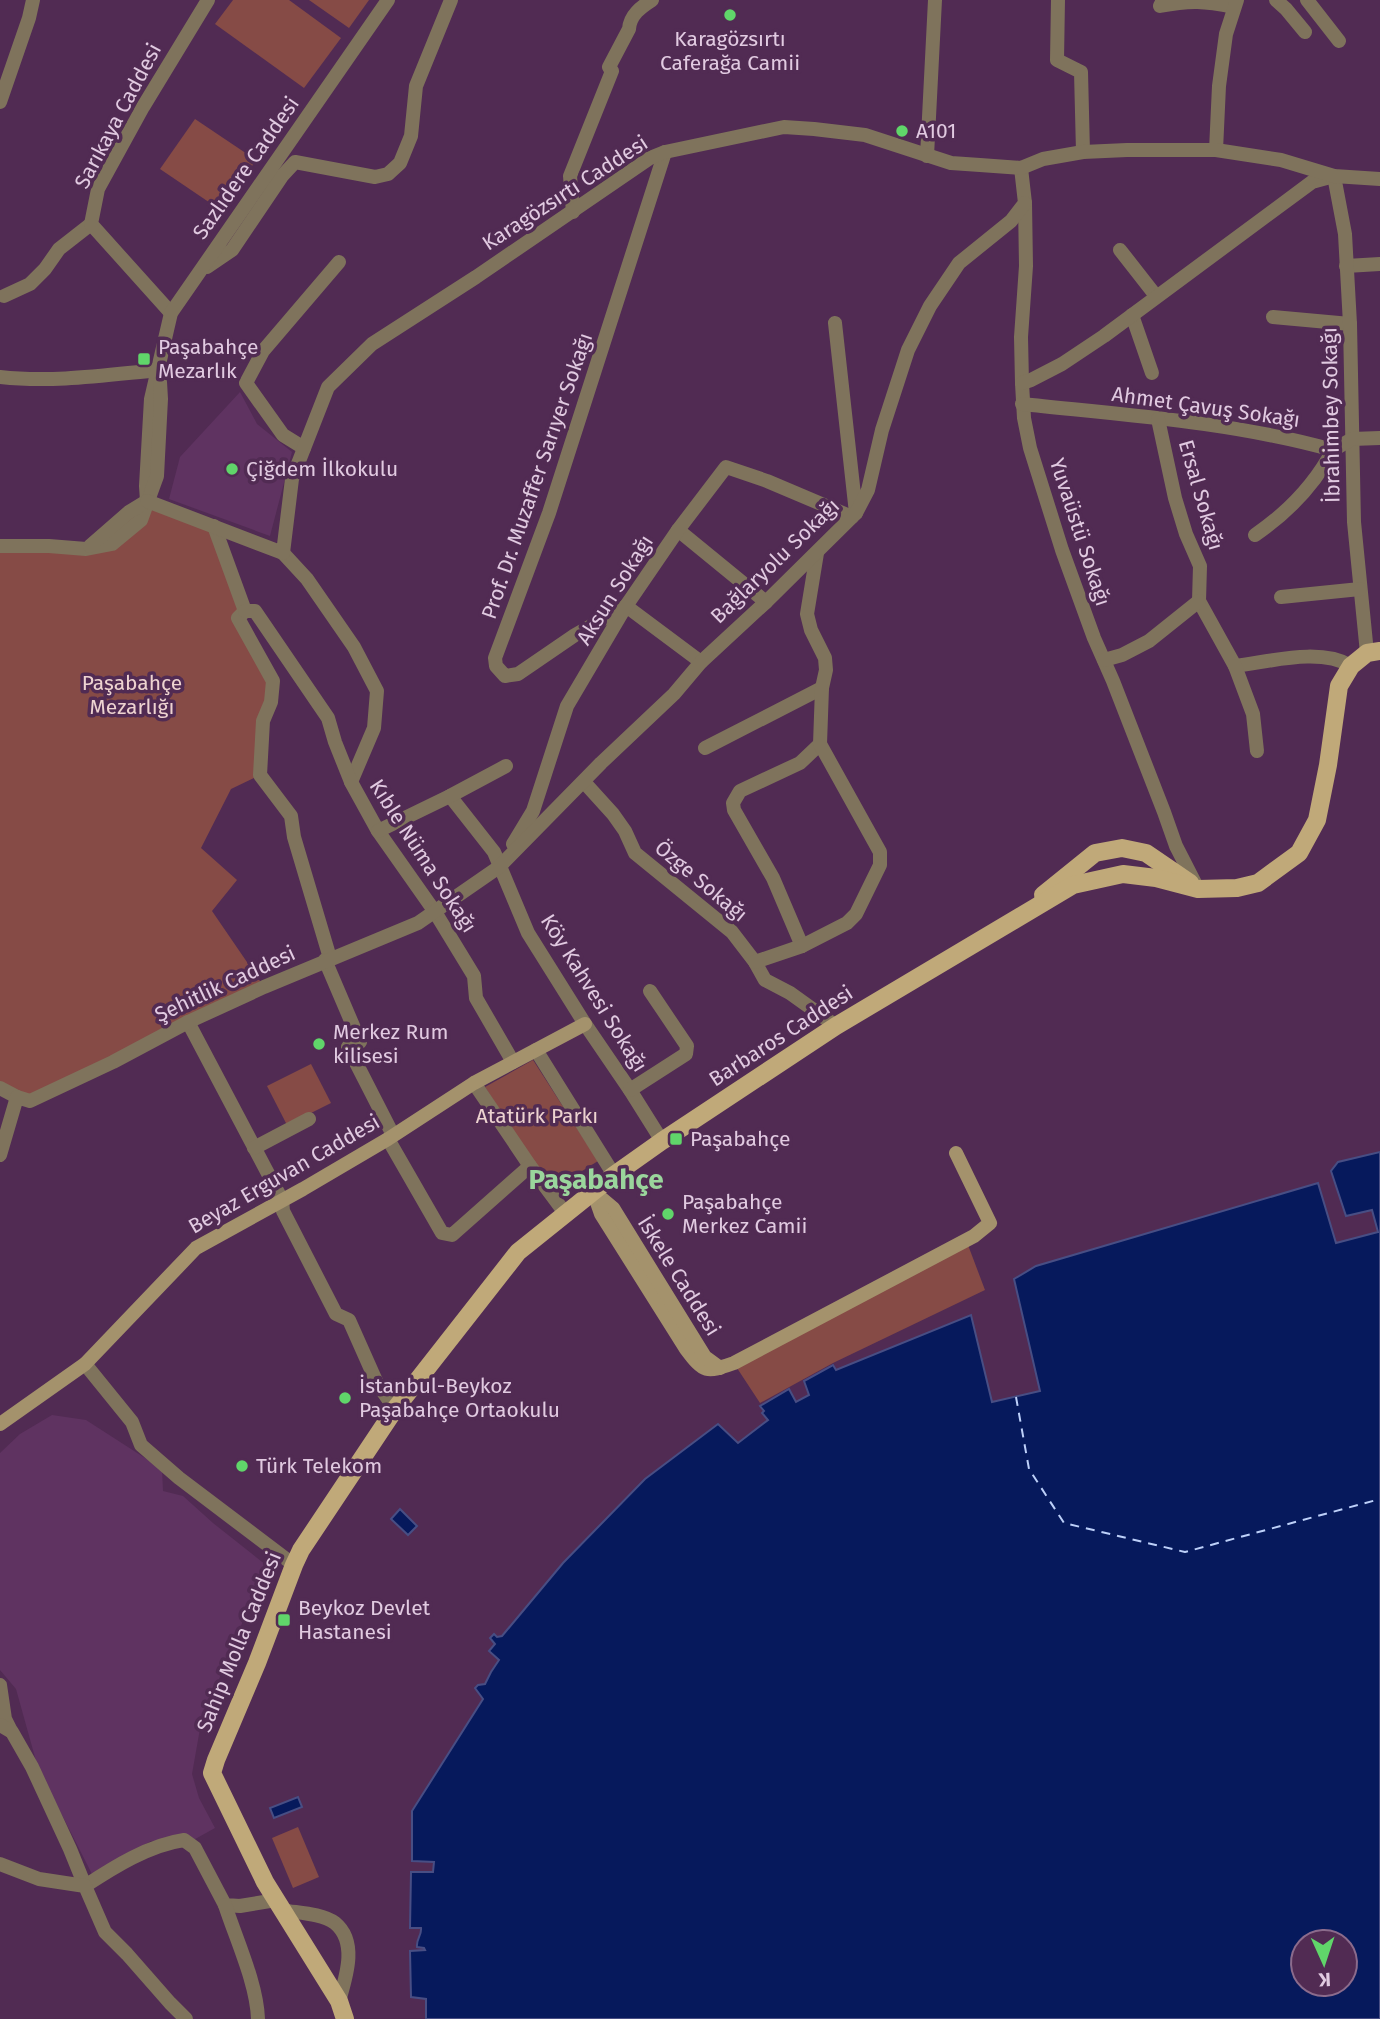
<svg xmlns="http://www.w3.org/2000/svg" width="1380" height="2019" font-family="'Fira Sans',sans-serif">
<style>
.built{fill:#5f3361}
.green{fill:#864b46}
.water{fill:#06195c;stroke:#484e84;stroke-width:2;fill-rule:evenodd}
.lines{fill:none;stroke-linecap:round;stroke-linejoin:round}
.ferry{stroke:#bdd0f9;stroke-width:2;stroke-dasharray:9 7;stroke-linecap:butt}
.minor{stroke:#7f735c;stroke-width:14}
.tertiary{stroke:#7f735c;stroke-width:14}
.secondary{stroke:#a4926c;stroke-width:14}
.primary{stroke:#c0a979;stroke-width:18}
.poi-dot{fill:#60d56a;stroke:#512b53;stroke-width:2.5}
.labels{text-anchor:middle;stroke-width:7;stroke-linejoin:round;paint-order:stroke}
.poi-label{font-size:21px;fill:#e1cae1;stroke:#512b53;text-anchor:start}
.street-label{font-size:21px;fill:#e1cae1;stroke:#512b53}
.park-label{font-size:21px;fill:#edd3d0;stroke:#512b53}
.district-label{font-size:28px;font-weight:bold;fill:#9ad59c;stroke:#512b53}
</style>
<rect width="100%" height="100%" fill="#512b53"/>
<!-- built -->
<g class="built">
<path d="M 240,392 L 257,424 L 292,452 L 270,536 L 169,499 L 180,457 Z"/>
<path d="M 52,1415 L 86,1420 L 162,1469 L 163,1491 L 183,1496 L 213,1523 L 266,1565 L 201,1723 L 192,1774 L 199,1798 L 215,1828 L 188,1843 L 179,1840 L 151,1841 L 92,1874 L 38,1768 L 16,1689 L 0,1670 L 0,1453 L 20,1434 Z"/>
</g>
<!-- green -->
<g class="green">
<path d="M 233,0 L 289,0 L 341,38 L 304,88 L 215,24 Z"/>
<path d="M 309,0 L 369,0 L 349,28 Z"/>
<path d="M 195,119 L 256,160 L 222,211 L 160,169 Z"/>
<path d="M 147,501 L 214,526 L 267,681 L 260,775 L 231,789 L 201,848 L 237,880 L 212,911 L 264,987 L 30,1101 L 0,1088 L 0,546 L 86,549 Z"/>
<path d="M 533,1060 L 598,1161 L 552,1190 L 485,1087 Z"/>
<path d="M 311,1064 L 331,1103 L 287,1125 L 267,1086 Z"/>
<path d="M 968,1245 L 985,1290 L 833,1363 L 760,1403 L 737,1368 Z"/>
<path d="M 298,1827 L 319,1877 L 293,1888 L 272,1838 Z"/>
</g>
<!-- water -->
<g class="water">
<path d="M 1380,1152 L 1380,2019 L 426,2019 L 426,1999 L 411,1997 L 410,1951 L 425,1950 L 424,1948 L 417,1947 C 416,1939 422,1935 421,1928 L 410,1928 L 411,1872 L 433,1872 L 434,1862 L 412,1861 L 412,1811 L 483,1699 L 475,1688 L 478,1685 L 485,1684 L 491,1672 L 499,1660 L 489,1651 L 495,1644 L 490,1638 L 494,1634 L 497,1637 L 502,1636 L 563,1563 L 645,1479 L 718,1424 L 738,1443 L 768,1420 L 762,1413 L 764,1411 L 760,1406 L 789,1389 L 796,1402 L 809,1395 L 804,1381 L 833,1365 L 836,1370 L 971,1315 L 992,1402 L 1040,1391 L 1014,1279 L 1036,1266 L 1318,1183 L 1336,1243 L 1378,1232 L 1372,1210 L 1346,1216 L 1331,1171 L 1338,1162 ZM 1303,1942 L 1345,1942 L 1345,1984 L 1303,1984 Z"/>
<path d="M 400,1509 L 417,1526 L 408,1535 L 391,1519 Z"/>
<path d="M 298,1797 L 302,1807 L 274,1818 L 270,1808 Z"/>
</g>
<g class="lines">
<!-- ferry -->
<path class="ferry" d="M 1016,1397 L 1029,1469 L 1064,1523 L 1185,1552 L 1380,1499"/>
<!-- minor -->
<g class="minor">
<path d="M 1058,0 L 1057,60 L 1081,72 L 1083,152"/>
<path d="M 1163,0 L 1160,6 C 1191,0 1204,1 1234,7"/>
<path d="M 1276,0 L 1286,9 L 1305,32"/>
<path d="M 1307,0 L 1339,41"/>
<path d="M 0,102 L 29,18 L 33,0"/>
<path d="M 1216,150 L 1219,86 L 1226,34 L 1237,0"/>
<path d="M 927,156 L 935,0"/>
<path d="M 1021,168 L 1025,203 L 1026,266 L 1021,337 L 1022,383 L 1024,418 L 1030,448 L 1062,550 L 1094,638 L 1113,681 L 1164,812 L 1176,846 L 1197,887"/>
<path d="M 573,212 L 570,176 L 612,71 L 609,67 L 629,29 C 630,15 641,7 652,0"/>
<path d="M 1120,250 L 1156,296"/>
<path d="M 1346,266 L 1380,264"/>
<path d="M 207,267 L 232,250 L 282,176 L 295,162 L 375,177 L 388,174 L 400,163 L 411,136 L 416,86 L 451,0"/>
<path d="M 4,296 L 30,284 L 45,269 L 59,249 L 91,224"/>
<path d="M 171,313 L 91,224 L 98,189 L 143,107 L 208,0"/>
<path d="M 1132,315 L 1152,373"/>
<path d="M 1273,317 L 1350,324"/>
<path d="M 835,323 L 856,513"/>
<path d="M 0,377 C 53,383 106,375 159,370"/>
<path d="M 1022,383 L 1031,380 L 1062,364 L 1104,336 L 1312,182 L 1334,176 L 1345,234 L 1350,324 L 1354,522 L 1367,653"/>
<path d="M 1022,404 C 1126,415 1233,422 1333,450 L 1352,439 L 1380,438"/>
<path d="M 1158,419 L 1175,498 L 1186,534 L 1200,566 L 1199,601 L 1235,666 C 1269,662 1320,647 1351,666"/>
<path d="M 304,448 L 283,435 L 246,383 L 263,351 L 339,262"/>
<path d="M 147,501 L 146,486 L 151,399 L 171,313 L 388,0"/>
<path d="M 214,526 L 245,611 L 238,618 L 273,681 L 271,702 L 263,721 L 260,775 L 291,816 L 294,837 L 330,958"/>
<path d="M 678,530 L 766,602"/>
<path d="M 1255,535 C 1287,513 1315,484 1333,450"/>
<path d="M 0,546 L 49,546 L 86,549 L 112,544 L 141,520 L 157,476 L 161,399 L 160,382"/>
<path d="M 90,546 L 129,512 L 147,501"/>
<path d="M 283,553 L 307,579 L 354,647 L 377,691 L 374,728 L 351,782"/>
<path d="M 1281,597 L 1360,589"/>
<path d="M 626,606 L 575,635 L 518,674 L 505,676 L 496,666 L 495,658 L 549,513 L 665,152"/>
<path d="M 626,606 L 701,662"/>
<path d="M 245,611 L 255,611 L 328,718 L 335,742 L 351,782 L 378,831 L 435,912 L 474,976 L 476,998 L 513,1062"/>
<path d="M 1104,660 L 1122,655 L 1149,641 L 1199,601"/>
<path d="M 1235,666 L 1253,714 L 1257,751"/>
<path d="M 705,748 L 822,688"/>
<path d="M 584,782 L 613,814 L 625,831 L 635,853 L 732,932 L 755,962 L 765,980 L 790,993 L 836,1026"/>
<path d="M 450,796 L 494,852 L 528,933 L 585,1024 L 630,1090 L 662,1141"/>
<path d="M 378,831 L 450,796 L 506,766"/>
<path d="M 513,844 L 533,811 L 567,706 L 626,606 L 678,530 L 726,467 L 767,481 L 852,517"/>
<path d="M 802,946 L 773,878 L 734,810 L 733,803 L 740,791 L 800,763 L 820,744"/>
<path d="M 325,960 L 360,1042 L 348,1047 L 393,1135"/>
<path d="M 755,962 L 802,946 L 847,923 L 856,914 L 880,865 L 880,852 L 820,744 L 822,688 L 826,670 L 825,658 L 811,630 L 807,614 L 817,553"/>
<path d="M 188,1022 L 282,1200 L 283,1211 L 336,1314 L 349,1320 L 377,1383 L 395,1409"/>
<path d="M 536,1050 L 614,1175"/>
<path d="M 474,1083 L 530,1166 L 565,1213"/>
<path d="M 0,1088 L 17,1097"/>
<path d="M 630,1090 L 686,1054 L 687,1046 L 650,991"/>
<path d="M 388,1139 L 442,1233 L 452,1235 L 530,1166"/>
<path d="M 254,1148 L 309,1119"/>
<path d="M 0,1155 L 17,1097 L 30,1101 L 113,1062 L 188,1022 L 264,987 L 418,923 L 499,867 L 601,763 L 674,694 L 701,662 L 766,602 L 856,513 L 868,490 L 882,430 L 908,350 L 930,306 L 959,263 L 1011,221 L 1025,203"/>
<path d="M 85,1364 L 132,1422 L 141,1445 L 179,1478 L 294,1565"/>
<path d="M 0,1685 L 5,1719 L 11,1731"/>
<path d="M 0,1725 L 12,1732 L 32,1767 L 70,1849 L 85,1886 C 114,1867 149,1845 184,1840 L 195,1848 L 225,1905 L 240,1906 L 276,1900"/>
<path d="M 0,1864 L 39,1879 L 85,1886 L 105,1932 L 127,1954 L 170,2003 L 186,2019"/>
<path d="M 225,1905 C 236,1939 257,1984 258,2019"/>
<path d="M 282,1910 C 297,1913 321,1913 335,1923 C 358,1942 346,1977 339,2001"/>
</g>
<!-- tertiary -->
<path class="tertiary" d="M 147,501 L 283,553 L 292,479 L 328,387 L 372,344 L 476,277 L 650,158 L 665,152 L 784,127 L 814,129 L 865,135 L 951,163 L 980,165 L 1021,168 L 1043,159 L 1083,152 L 1127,150 L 1216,150 L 1281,160 L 1334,176 L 1380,179"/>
<!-- secondary -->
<g class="secondary">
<path d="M 593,1191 L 601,1214 L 686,1349 C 704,1373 706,1373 734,1363 L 974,1236 L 990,1223 L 956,1153"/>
<path d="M 594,1192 L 613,1208 L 705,1357 L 720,1368"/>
<path d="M 0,1424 L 85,1364 L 196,1248 L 303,1189 L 388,1139 L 474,1083 L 585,1024"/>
</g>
<!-- primary -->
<g class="primary">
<path d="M 1043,895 L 1095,853 L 1122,848 L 1146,853 L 1190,883"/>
<path d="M 345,2019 L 339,2001 L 265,1882 L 212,1773 L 216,1760 L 257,1663 L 294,1565 L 301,1550 L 395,1409 L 518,1252 L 614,1175 L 662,1141 L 836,1026 L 1073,885 L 1123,874 L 1156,878 L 1198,889 L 1237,888 L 1258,883 L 1299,853 L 1317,820 L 1328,765 L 1339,686 L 1351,666 L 1367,653 L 1380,651"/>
</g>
</g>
<!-- markers -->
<g class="poi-dot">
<circle cx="730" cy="15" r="7"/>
<circle cx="902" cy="131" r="7"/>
<rect x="137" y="352" width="14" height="14" rx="3.5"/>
<circle cx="232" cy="469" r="7"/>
<circle cx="319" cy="1044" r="7"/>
<rect x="669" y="1132" width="14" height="14" rx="3.5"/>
<circle cx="668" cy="1214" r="7"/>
<circle cx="345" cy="1398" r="7"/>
<circle cx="242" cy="1466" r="7"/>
<rect x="277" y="1613" width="14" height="14" rx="3.5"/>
</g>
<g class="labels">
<!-- poi labels -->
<g class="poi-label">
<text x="730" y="46" text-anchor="middle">Karagözsırtı<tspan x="730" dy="24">Caferağa Camii</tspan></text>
<text x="916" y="138">A101</text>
<text x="158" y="354">Paşabahçe<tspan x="158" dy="24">Mezarlık</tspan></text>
<text x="246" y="476">Çiğdem İlkokulu</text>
<text x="333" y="1039">Merkez Rum<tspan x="333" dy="24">kilisesi</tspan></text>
<text x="690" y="1146">Paşabahçe</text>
<text x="682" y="1209">Paşabahçe<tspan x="682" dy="24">Merkez Camii</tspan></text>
<text x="359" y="1393">İstanbul-Beykoz<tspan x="359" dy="24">Paşabahçe Ortaokulu</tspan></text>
<text x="256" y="1473">Türk Telekom</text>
<text x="298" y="1615">Beykoz Devlet<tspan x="298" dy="24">Hastanesi</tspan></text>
</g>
<!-- street labels -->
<g class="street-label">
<text transform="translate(118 116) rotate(-62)" y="7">Sarıkaya Caddesi</text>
<text transform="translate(246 168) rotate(-55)" y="7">Sazlıdere Caddesi</text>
<text transform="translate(565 193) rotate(-33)" y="7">Karagözsırtı Caddesi</text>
<text transform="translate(1206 407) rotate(8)" y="7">Ahmet Çavuş Sokağı</text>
<text transform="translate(1331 415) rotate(-91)" y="7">İbrahimbey Sokağı</text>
<text transform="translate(537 476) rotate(-71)" y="7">Prof. Dr. Muzaffer Sarıyer Sokağı</text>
<text transform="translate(1201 495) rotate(74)" y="7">Ersal Sokağı</text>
<text transform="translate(1080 532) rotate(72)" y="7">Yuvaüstü Sokağı</text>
<text transform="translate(775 561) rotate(-44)" y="7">Bağlaryolu Sokağı</text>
<text transform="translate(615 590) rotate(-58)" y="7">Aksun Sokağı</text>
<text transform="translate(423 856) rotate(57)" y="7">Kıble Nüma Sokağı</text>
<text transform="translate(701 881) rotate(40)" y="7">Özge Sokağı</text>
<text transform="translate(225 984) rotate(-25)" y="7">Şehitlik Caddesi</text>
<text transform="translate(594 993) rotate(58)" y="7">Köy Kahvesi Sokağı</text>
<text transform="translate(781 1036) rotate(-33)" y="7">Barbaros Caddesi</text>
<text transform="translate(284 1174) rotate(-30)" y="7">Beyaz Erguvan Caddesi</text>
<text transform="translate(679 1276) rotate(58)" y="7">İskele Caddesi</text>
<text transform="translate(239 1642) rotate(-68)" y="7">Sahip Molla Caddesi</text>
</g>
<!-- park labels -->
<g class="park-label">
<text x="132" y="690">Paşabahçe<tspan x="132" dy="24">Mezarlığı</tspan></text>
<text x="537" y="1123">Atatürk Parkı</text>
</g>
<!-- district labels -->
<g class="district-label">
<text x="596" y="1189">Paşabahçe</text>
</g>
</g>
<!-- north arrow -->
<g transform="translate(1324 1963) rotate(177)"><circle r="33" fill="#512b53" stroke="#8b6b8c" stroke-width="2"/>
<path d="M0-5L12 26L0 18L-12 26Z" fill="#60d56a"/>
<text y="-10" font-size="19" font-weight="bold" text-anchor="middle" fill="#e1cae1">K</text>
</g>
</svg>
